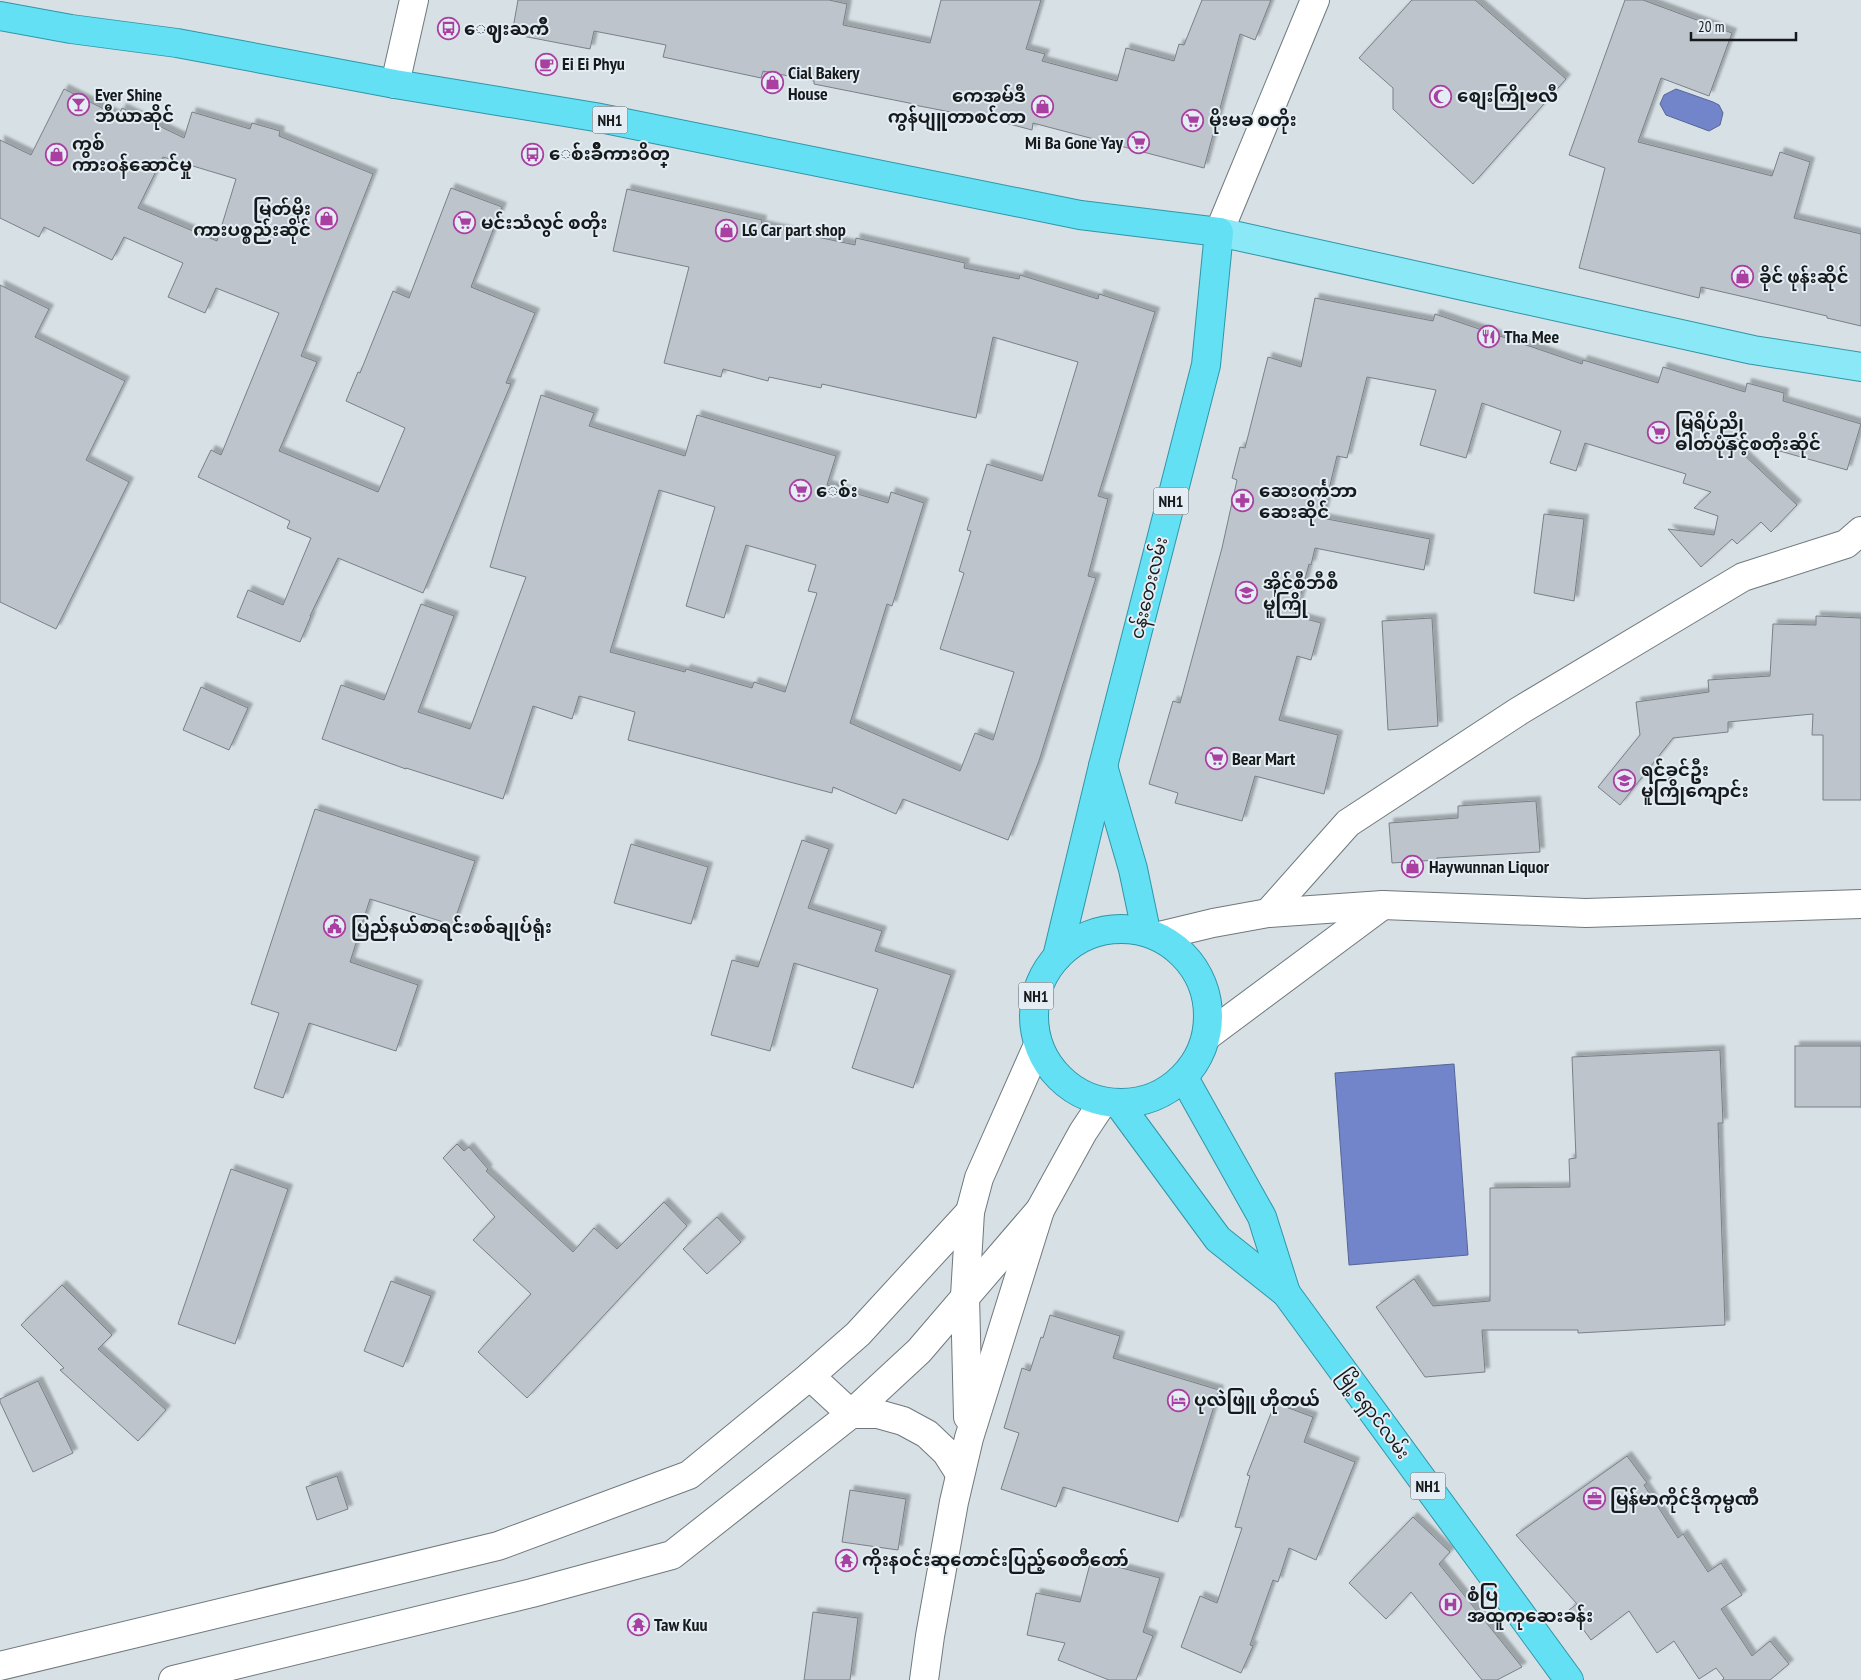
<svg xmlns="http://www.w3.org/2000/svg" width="1861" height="1680" font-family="'PT Sans Narrow','Noto Sans Myanmar',sans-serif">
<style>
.water{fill:#7285cb;stroke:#576596}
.building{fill:#bec4cc;stroke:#7a8087;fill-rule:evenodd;filter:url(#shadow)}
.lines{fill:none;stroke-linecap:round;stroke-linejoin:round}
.minor-casing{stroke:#70797d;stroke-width:30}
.secondary-casing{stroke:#70797d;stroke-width:30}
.primary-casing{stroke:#3096a7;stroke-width:30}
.trunk-casing{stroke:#3096a7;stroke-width:30}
.minor{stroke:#fff;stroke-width:28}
.secondary{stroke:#fff;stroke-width:28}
.primary{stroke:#8be8f7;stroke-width:28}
.trunk{stroke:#64e0f4;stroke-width:28}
.labels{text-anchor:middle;stroke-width:4;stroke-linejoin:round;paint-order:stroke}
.shield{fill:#e3edf3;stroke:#54595c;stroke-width:1}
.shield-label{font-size:16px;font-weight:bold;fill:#171a1c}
.poi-label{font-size:18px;font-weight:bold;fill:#171a1c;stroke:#e3edf3;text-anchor:start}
.street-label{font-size:18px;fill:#171a1c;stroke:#e3edf3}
</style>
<defs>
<filter id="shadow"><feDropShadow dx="4.5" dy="-4.5" stdDeviation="1" flood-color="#0004"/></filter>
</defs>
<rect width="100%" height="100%" fill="#d6e0e5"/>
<!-- water -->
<g class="water">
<path d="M 1676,89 L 1713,102 L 1719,105 L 1723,113 L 1720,125 L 1709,131 L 1666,115 L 1660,104 L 1664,95 Z"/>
<path d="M 1454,1064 L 1468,1255 L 1349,1265 L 1335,1073 Z"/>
</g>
<!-- building -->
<g class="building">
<path d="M 518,0 L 829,0 L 847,4 L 843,25 L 930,43 L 941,0 L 1041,0 L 1026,49 L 1045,54 L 1042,61 L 1117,81 L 1126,48 L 1174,61 L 1179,44 L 1184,45 L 1202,0 L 1271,0 L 1255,40 L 1240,34 L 1204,168 L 1033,123 L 1032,130 L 998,121 L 914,105 L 914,104 L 814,84 L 814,81 L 763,71 L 761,78 L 663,57 L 666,45 L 594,31 L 590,49 L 512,34 Z"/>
<path d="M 1412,0 L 1475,0 L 1566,79 L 1473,184 L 1393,109 L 1393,88 L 1359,58 Z"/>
<path d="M 1625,0 L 1643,0 L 1732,33 L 1709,96 L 1661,78 L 1638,142 L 1772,176 L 1780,152 L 1810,162 L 1794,218 L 1861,234 L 1861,326 L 1827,318 L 1827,316 L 1701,287 L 1699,298 L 1579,268 L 1605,168 L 1569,155 Z"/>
<path d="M 64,89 L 118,116 L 122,108 L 184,138 L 192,112 L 250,129 L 252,123 L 280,131 L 279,136 L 373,174 L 301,356 L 317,362 L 279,451 L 378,492 L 405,428 L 346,401 L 358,372 L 360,373 L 393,291 L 409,298 L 451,188 L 502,207 L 471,287 L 535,313 L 506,383 L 511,384 L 423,593 L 338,558 L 310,616 L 311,616 L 300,642 L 237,617 L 248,590 L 283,605 L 311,538 L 287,528 L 290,521 L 198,477 L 211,450 L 221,455 L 279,313 L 216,288 L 205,313 L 168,297 L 183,263 L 124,237 L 112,260 L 44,227 L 39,237 L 0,218 L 0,140 L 31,155 ZM 163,157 L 236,179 L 217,241 L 138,208 Z"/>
<path d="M 627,189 L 762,220 L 761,225 L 855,245 L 856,238 L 965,263 L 964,268 L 1019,279 L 1020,275 L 1098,299 L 1099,294 L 1155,312 L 1098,496 L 1108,499 L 1088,576 L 1096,578 L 1039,761 L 1008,840 L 903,799 L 896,814 L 833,787 L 832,793 L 628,740 L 635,712 L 579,696 L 572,719 L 533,706 L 503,799 L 406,768 L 406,769 L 322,739 L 341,685 L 384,700 L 421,604 L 454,616 L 418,712 L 470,729 L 526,577 L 490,567 L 541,395 L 594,413 L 589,426 L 685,456 L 697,415 L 836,456 L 827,485 L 888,503 L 891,492 L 924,503 L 892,606 L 887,604 L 850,723 L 960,771 L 975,733 L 993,740 L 1014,672 L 940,649 L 964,573 L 959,571 L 971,531 L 967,530 L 987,464 L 1042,481 L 1078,362 L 993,337 L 976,418 L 822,384 L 821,388 L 769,377 L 768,381 L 723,369 L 721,377 L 664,363 L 689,267 L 613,251 ZM 659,490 L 715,507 L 686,606 L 724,618 L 746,545 L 816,565 L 808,591 L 817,593 L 785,692 L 754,682 L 752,688 L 686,669 L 685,672 L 610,652 Z"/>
<path d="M 0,285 L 49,309 L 35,337 L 125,381 L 86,460 L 129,482 L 56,629 L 0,602 Z"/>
<path d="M 1315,298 L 1433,321 L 1435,314 L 1582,364 L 1583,360 L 1658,383 L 1663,367 L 1745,392 L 1747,383 L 1784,393 L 1783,401 L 1861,424 L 1847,470 L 1723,435 L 1797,505 L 1771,532 L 1761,522 L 1737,544 L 1732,539 L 1701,567 L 1668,529 L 1714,535 L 1718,516 L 1694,508 L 1711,492 L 1683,483 L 1686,474 L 1585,443 L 1576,471 L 1550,463 L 1561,431 L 1482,403 L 1466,458 L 1420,445 L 1436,390 L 1367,377 L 1347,458 L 1337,456 L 1322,518 L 1430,539 L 1424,570 L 1315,548 L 1311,565 L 1309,564 L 1295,616 L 1321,623 L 1311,660 L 1297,656 L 1279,720 L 1338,735 L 1324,794 L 1255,776 L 1242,821 L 1175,803 L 1178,793 L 1149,784 L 1173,701 L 1180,703 L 1222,548 L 1237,480 L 1232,478 L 1240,447 L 1245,448 L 1268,357 L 1301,367 Z"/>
<path d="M 1544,514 L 1584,519 L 1574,601 L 1534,593 Z"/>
<path d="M 1816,616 L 1861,618 L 1861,800 L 1823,800 L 1823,735 L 1812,735 L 1813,714 L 1728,722 L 1728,732 L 1673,738 L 1620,805 L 1598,787 L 1640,735 L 1636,702 L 1709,692 L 1708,680 L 1770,676 L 1773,624 L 1816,625 Z"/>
<path d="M 1432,618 L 1438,726 L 1388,730 L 1382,621 Z"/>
<path d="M 201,687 L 248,708 L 229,750 L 183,730 Z"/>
<path d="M 1536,801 L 1540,852 L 1437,858 L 1437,860 L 1392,863 L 1389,823 L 1458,818 L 1458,806 Z"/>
<path d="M 315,809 L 475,861 L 453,925 L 370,899 L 350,962 L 418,985 L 396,1051 L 309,1023 L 283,1098 L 254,1088 L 279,1013 L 251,1004 Z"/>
<path d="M 802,840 L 829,849 L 808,908 L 882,931 L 875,951 L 951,975 L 913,1088 L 852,1068 L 878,989 L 794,963 L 770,1051 L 711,1035 L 732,960 L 758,967 Z"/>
<path d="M 631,844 L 708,867 L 691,924 L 614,903 Z"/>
<rect x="1795" y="1046" width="66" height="61"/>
<path d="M 1720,1050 L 1723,1123 L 1718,1123 L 1725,1325 L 1578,1333 L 1578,1330 L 1482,1330 L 1485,1372 L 1425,1377 L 1376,1307 L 1414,1279 L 1433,1306 L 1490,1301 L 1490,1188 L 1570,1187 L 1569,1159 L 1576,1158 L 1572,1057 Z"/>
<path d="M 457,1144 L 464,1151 L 469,1147 L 488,1169 L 486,1171 L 573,1252 L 594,1228 L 617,1249 L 664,1202 L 687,1226 L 527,1398 L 478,1352 L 531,1294 L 473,1240 L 495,1217 L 443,1158 Z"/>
<path d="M 231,1169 L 288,1189 L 235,1344 L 178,1324 Z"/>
<path d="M 717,1217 L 741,1242 L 707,1274 L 683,1249 Z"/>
<path d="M 391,1281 L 431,1296 L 403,1367 L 364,1351 Z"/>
<path d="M 62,1285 L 112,1335 L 98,1349 L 166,1410 L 138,1441 L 60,1370 L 64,1368 L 21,1325 Z"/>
<path d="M 1050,1315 L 1120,1336 L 1113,1358 L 1219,1390 L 1178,1522 L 1063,1487 L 1056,1507 L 1001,1489 L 1019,1433 L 1004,1428 L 1022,1368 L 1030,1371 L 1041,1337 L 1043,1338 Z"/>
<path d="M 38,1381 L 73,1453 L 33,1472 L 0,1402 L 0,1399 Z"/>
<path d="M 1275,1403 L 1313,1417 L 1304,1442 L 1355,1462 L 1316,1560 L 1289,1548 L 1278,1582 L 1273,1580 L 1250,1645 L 1253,1646 L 1241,1673 L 1181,1647 L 1200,1596 L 1217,1603 L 1242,1528 L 1235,1527 L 1250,1476 L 1247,1475 Z"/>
<path d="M 1627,1456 L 1647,1483 L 1644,1485 L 1678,1538 L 1683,1534 L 1708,1572 L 1721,1563 L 1742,1595 L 1721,1609 L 1752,1656 L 1770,1641 L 1789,1664 L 1770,1680 L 1722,1680 L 1724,1678 L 1716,1668 L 1699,1679 L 1674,1641 L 1657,1653 L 1629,1611 L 1591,1640 L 1569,1610 L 1577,1604 L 1516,1535 Z"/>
<path d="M 337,1476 L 348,1509 L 317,1520 L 306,1487 Z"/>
<path d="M 850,1490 L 906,1499 L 898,1550 L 842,1542 Z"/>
<path d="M 1413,1517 L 1450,1552 L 1439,1564 L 1522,1667 L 1497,1680 L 1482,1680 L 1411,1592 L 1386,1619 L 1349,1583 Z"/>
<path d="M 1091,1560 L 1160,1578 L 1143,1632 L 1153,1636 L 1136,1680 L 1109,1680 L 1058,1660 L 1065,1643 L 1027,1635 L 1036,1593 L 1080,1602 Z"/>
<path d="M 813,1612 L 858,1618 L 850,1680 L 804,1680 Z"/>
</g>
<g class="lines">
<defs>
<g id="minor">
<path d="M 395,84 L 414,0"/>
<path d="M 1268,913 L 1348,823 L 1519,711 L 1743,577 L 1846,544 L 1861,531"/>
</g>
<g id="secondary">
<path d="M 1219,232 L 1315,0"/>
<path d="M 1159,936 L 1213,923 L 1268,913 L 1383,905 L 1586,913 L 1861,904"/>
<path d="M 1207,1036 L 1383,905"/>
<path d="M 810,1376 L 851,1414 L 878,1414 L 903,1421 L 927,1434 L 946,1452 L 960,1474"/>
<path d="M 968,1417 L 965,1296 L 970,1212 L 979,1178 L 1038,1045"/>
<path d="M 0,1666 L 498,1546 L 689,1475 L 810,1376 L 858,1334 L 970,1212"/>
<path d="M 173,1680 L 532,1593 L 672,1555 L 851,1414 L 919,1351 L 1040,1210"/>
<path d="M 924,1680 L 930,1636 L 954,1502 L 969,1438 L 1040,1210 L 1083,1132 L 1103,1102"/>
</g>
<path id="primary" d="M 1219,232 L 1753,350 L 1861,367"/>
<g id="trunk">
<path d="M 0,16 L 71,29 L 177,43 L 395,84 L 595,117 L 1080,215 L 1219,232 L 1206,365 L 1103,766 L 1057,957"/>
<path d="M 1103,766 L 1133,869 L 1146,931"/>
<circle cx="1121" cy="1016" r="87"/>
<path d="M 1184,1078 L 1262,1217 L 1286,1293"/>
<path d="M 1118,1103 L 1218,1239 L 1286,1293 L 1569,1680"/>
</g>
</defs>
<!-- minor casing -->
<use href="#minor" class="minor-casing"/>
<!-- secondary casing -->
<use href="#secondary" class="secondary-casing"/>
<!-- primary casing -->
<use href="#primary" class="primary-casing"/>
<!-- trunk casing -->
<use href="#trunk" class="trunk-casing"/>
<!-- minor -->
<use href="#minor" class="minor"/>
<!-- secondary -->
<use href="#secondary" class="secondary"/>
<!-- primary -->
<use href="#primary" class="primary"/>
<!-- trunk -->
<use href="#trunk" class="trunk"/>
</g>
<!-- icons -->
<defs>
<symbol id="bus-ring" viewBox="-11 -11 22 22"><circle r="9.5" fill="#e3edf3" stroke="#a93fa0" stroke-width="1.5"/><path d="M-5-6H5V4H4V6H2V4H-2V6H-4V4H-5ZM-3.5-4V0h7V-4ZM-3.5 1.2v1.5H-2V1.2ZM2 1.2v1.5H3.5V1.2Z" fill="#a93fa0"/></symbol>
<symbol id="cafe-ring" viewBox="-11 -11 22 22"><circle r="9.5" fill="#e3edf3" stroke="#a93fa0" stroke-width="1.5"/><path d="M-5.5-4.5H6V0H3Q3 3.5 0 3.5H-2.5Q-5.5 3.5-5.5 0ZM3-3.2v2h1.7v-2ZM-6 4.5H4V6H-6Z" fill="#a93fa0"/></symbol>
<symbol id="shop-ring" viewBox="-11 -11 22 22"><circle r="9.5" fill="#e3edf3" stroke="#a93fa0" stroke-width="1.5"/><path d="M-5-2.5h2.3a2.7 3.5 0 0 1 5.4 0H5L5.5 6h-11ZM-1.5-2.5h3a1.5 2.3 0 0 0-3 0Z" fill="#a93fa0"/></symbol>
<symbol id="mosque-ring" viewBox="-11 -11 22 22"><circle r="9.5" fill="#e3edf3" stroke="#a93fa0" stroke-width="1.5"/><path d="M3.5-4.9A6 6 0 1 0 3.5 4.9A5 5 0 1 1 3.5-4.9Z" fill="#a93fa0"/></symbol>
<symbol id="bar-ring" viewBox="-11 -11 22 22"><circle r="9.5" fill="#e3edf3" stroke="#a93fa0" stroke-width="1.5"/><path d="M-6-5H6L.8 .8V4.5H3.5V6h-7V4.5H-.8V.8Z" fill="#a93fa0"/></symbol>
<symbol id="supermarket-ring" viewBox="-11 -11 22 22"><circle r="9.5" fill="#e3edf3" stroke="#a93fa0" stroke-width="1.5"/><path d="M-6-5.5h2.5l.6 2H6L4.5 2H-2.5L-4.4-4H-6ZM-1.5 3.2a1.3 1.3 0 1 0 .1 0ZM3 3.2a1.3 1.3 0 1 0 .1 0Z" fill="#a93fa0"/></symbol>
<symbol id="restaurant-ring" viewBox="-11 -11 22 22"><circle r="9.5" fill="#e3edf3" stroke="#a93fa0" stroke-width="1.5"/><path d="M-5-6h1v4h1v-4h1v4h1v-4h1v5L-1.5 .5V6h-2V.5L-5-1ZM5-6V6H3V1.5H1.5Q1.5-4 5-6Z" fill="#a93fa0"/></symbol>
<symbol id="pharmacy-ring" viewBox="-11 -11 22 22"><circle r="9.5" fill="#e3edf3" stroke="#a93fa0" stroke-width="1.5"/><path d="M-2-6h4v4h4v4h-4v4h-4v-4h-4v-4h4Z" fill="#a93fa0"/></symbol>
<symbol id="school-ring" viewBox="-11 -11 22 22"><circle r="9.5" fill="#e3edf3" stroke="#a93fa0" stroke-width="1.5"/><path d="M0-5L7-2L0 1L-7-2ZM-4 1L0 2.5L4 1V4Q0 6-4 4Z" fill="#a93fa0"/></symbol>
<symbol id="civic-ring" viewBox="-11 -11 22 22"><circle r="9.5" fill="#e3edf3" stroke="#a93fa0" stroke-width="1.5"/><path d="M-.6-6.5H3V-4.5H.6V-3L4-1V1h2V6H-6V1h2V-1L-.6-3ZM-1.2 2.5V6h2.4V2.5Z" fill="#a93fa0"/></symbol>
<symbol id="hotel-ring" viewBox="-11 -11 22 22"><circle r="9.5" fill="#e3edf3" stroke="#a93fa0" stroke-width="1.5"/><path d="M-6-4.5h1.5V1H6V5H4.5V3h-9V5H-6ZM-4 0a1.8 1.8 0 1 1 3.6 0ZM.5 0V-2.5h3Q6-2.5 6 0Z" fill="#a93fa0"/></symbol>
<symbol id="office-ring" viewBox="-11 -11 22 22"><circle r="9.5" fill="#e3edf3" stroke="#a93fa0" stroke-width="1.5"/><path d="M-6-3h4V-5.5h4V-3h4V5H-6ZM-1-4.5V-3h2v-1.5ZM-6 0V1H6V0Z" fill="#a93fa0"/></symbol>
<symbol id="temple-ring" viewBox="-11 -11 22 22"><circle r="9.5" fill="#e3edf3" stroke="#a93fa0" stroke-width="1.5"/><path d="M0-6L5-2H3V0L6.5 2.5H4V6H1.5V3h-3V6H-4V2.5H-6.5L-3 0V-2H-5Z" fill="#a93fa0"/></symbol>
<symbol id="hospital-ring" viewBox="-11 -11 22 22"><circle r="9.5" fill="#e3edf3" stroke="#a93fa0" stroke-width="1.5"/><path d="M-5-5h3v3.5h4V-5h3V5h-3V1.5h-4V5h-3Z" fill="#a93fa0"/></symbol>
</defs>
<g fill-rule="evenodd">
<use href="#bus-ring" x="436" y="16" width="25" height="25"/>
<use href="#cafe-ring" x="534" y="52" width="25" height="25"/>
<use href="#shop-ring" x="760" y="70" width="25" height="25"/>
<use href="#mosque-ring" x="1428" y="84" width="25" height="25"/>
<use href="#bar-ring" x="66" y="92" width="25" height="25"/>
<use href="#shop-ring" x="1030" y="94" width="25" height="25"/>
<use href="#supermarket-ring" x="1180" y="108" width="25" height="25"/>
<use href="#supermarket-ring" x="1126" y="130" width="25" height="25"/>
<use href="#shop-ring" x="44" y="142" width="25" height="25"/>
<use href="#bus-ring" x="520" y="142" width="25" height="25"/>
<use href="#shop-ring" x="314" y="206" width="25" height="25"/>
<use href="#supermarket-ring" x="452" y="210" width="25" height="25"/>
<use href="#shop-ring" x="714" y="218" width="25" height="25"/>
<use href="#shop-ring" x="1730" y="264" width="25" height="25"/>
<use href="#restaurant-ring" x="1476" y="324" width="25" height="25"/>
<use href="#supermarket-ring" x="1646" y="420" width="25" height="25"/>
<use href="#supermarket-ring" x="788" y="478" width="25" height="25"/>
<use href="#pharmacy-ring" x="1230" y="488" width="25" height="25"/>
<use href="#school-ring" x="1234" y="580" width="25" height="25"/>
<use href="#supermarket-ring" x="1204" y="746" width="25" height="25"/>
<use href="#school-ring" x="1612" y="768" width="25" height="25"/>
<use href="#shop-ring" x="1400" y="854" width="25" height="25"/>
<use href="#civic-ring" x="322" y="914" width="25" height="25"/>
<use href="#hotel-ring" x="1166" y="1388" width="25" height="25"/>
<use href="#office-ring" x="1582" y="1486" width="25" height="25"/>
<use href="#temple-ring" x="834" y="1548" width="25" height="25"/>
<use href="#hospital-ring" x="1438" y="1592" width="25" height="25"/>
<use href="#temple-ring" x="626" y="1612" width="25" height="25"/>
</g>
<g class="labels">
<!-- shield labels -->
<g class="shield">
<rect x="592.5" y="106.5" width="35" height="27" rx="4"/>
<rect x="1153.5" y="487.5" width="35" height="27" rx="4"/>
<rect x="1018.5" y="982.5" width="35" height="27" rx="4"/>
<rect x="1410.5" y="1472.5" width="35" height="27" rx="4"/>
</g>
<g class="shield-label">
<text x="610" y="126">NH1</text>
<text x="1171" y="507">NH1</text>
<text x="1036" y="1002">NH1</text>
<text x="1428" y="1492">NH1</text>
</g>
<!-- poi labels -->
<g class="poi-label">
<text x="464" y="35">ေဈးႀကိဳ</text>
<text x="562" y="70">Ei Ei Phyu</text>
<text x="788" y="79">Cial Bakery<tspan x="788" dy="21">House</tspan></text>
<text x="95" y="101">Ever Shine<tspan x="95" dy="21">ဘီယာဆိုင်</tspan></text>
<text x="1026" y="102" text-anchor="end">ကေအမ်ဒီ<tspan x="1026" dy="21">ကွန်ပျူတာစင်တာ</tspan></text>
<text x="1457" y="102">စျေးကြိုဗလီ</text>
<text x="1209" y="126">မိုးမခ စတိုး</text>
<text x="1123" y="149" text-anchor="end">Mi Ba Gone Yay</text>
<text x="72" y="150">ကွစ်<tspan x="72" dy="21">ကားဝန်ဆောင်မှု</tspan></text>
<text x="549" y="160">ေစ်းခ်ဳိကားဝိတ္</text>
<text x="311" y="215" text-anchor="end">မြတ်မိုး<tspan x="311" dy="21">ကားပစ္စည်းဆိုင်</tspan></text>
<text x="481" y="229">မင်းသံလွင် စတိုး</text>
<text x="742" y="236">LG Car part shop</text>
<text x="1759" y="283">ခိုင် ဖုန်းဆိုင်</text>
<text x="1504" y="343">Tha Mee</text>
<text x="1675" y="429">မြရိပ်ညို<tspan x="1675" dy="21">ဓါတ်ပုံနှင့်စတိုးဆိုင်</tspan></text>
<text x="816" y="497">ေစ်း</text>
<text x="1259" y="497">ဆေးဝင်္ကဘာ<tspan x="1259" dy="21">ဆေးဆိုင်</tspan></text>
<text x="1263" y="589">အိုင်စီဘီစီ<tspan x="1263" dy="21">မူကြို</tspan></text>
<text x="1232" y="765">Bear Mart</text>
<text x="1641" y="776">ရင်ခွင်ဦး<tspan x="1641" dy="21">မူကြိုကျောင်း</tspan></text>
<text x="1429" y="873">Haywunnan Liquor</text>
<text x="351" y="933">ပြည်နယ်စာရင်းစစ်ချုပ်ရုံး</text>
<text x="1194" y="1406">ပုလဲဖြူ ဟိုတယ်</text>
<text x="1610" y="1505">မြန်မာကိုင်ဒိုကုမ္မဏီ</text>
<text x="862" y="1566">ကိုးနဝင်းဆုတောင်းပြည့်စေတီတော်</text>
<text x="1467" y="1601">စံပြ<tspan x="1467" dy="21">အထူကုဆေးခန်း</tspan></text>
<text x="654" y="1631">Taw Kuu</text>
</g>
<!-- street labels -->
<g class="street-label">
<text transform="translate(1149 588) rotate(-76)" y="6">ငန်းတေးလမ်း</text>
<text transform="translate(1374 1414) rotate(54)" y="6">မြို့ရှောင်လမ်း</text>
</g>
</g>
<!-- scale -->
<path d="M1691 32v8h105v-8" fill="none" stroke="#171a1c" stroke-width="2.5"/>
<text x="1698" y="32" font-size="15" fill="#171a1c" stroke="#e3edf3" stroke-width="4" paint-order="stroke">20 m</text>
</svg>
